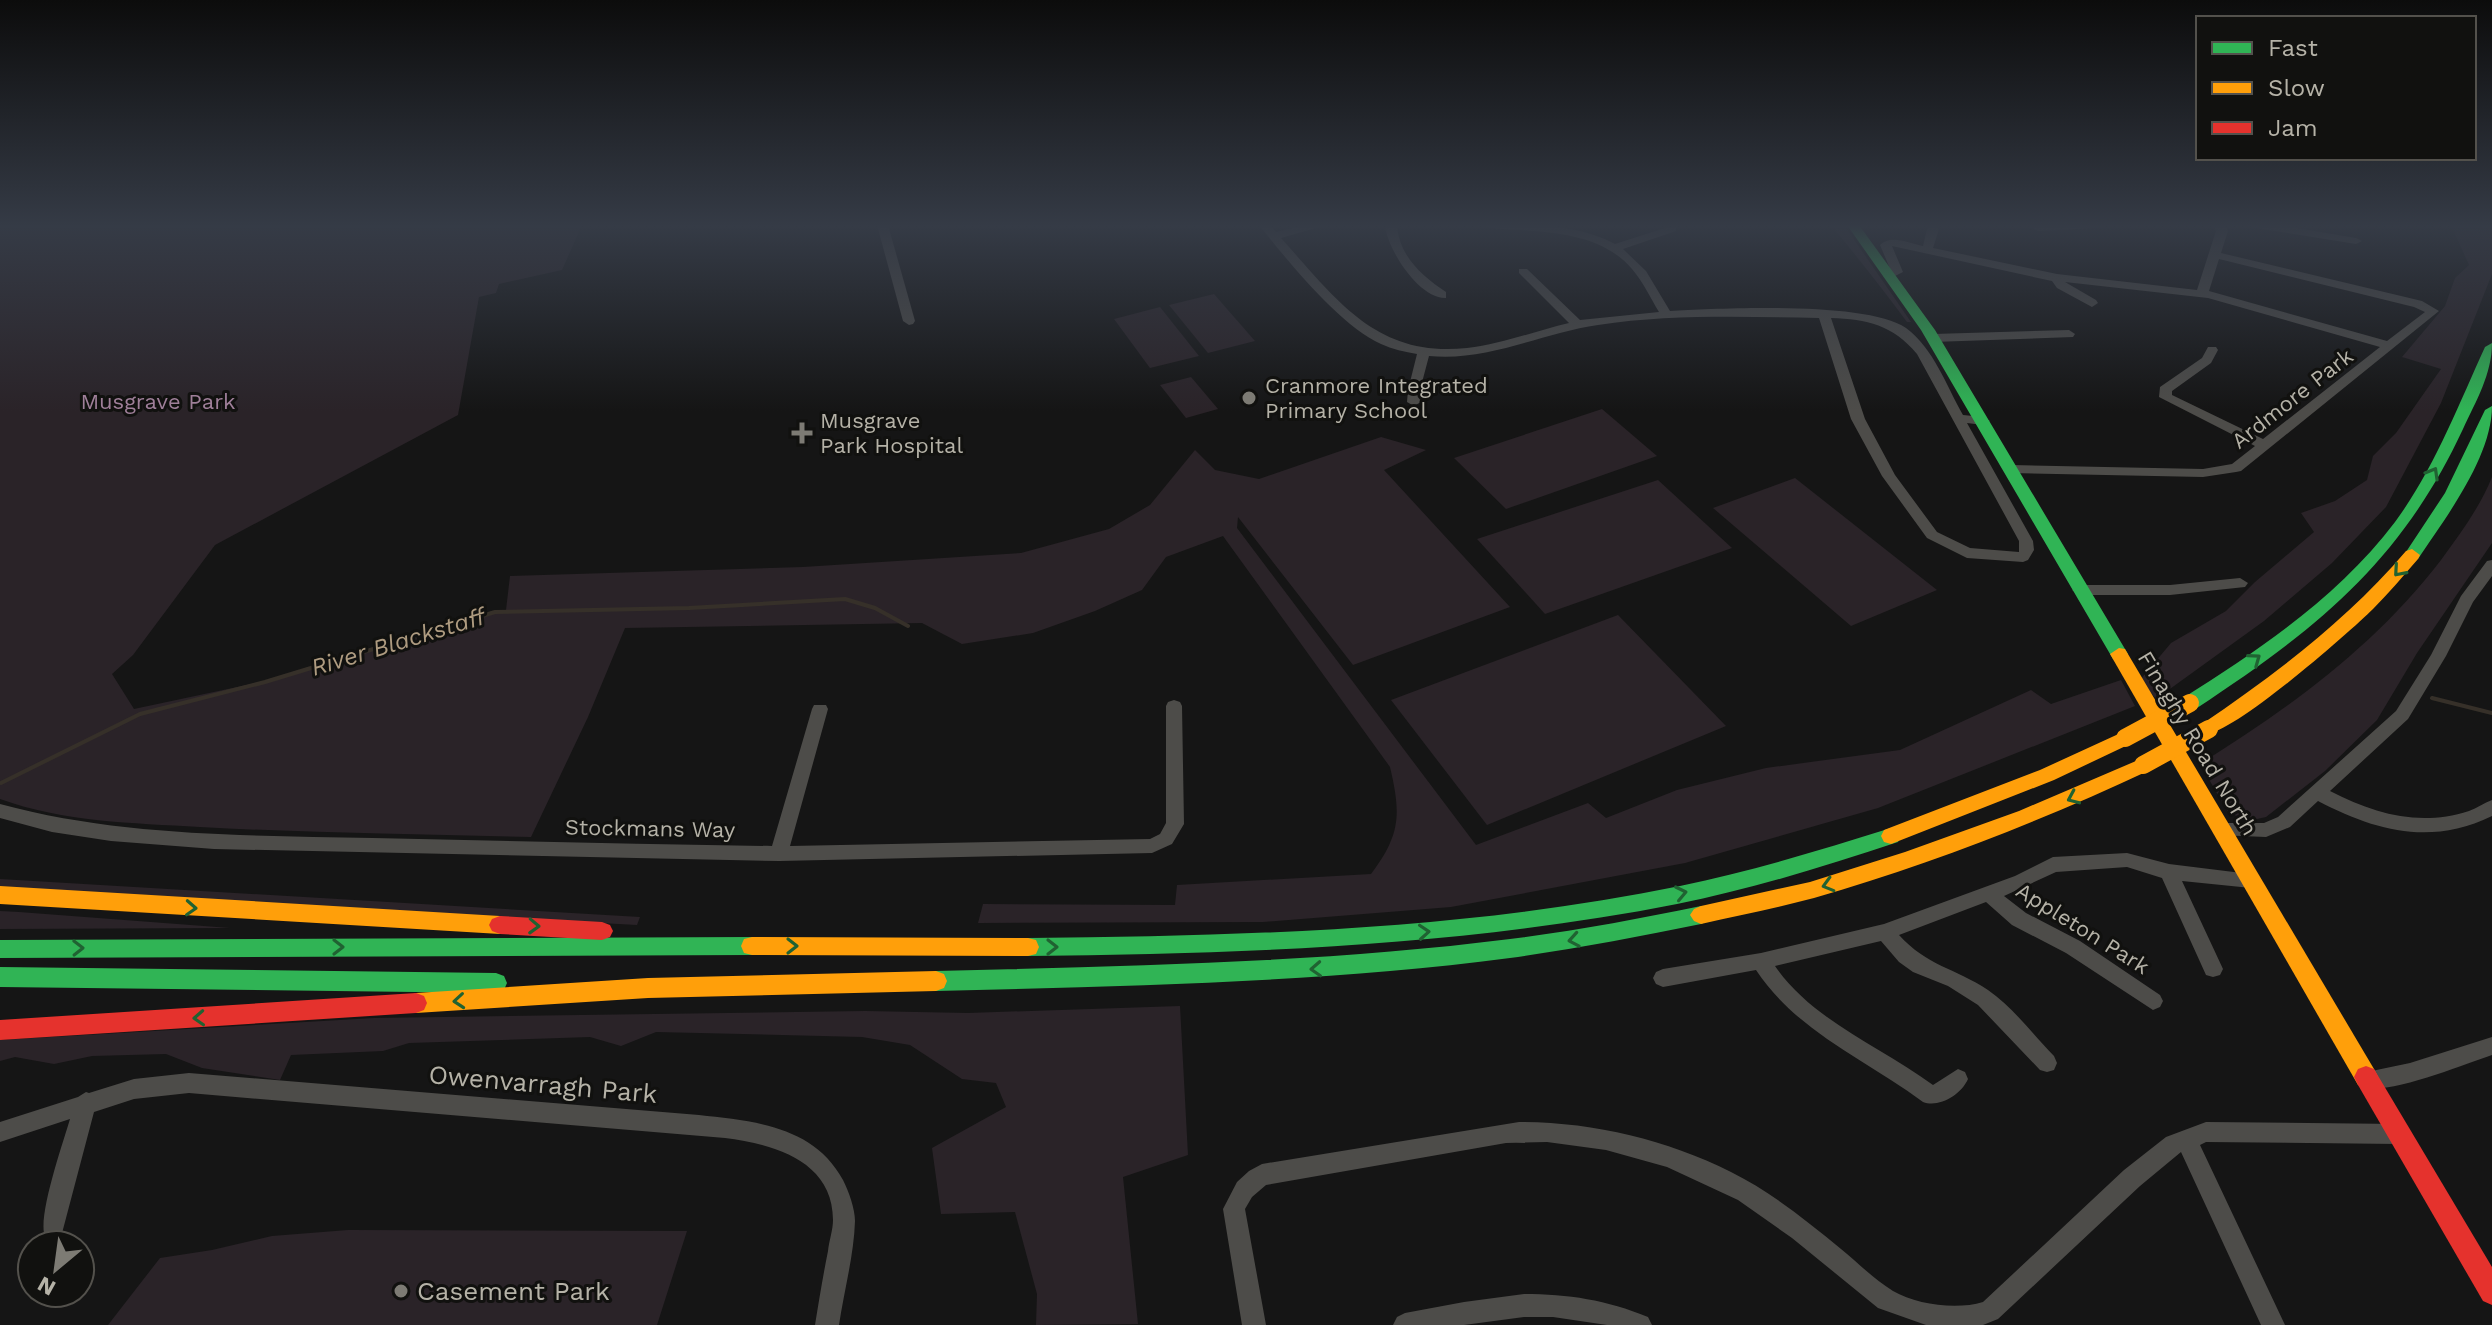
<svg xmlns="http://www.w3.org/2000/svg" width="2492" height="1325" font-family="'Work Sans',sans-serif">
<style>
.green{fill:#2a2328}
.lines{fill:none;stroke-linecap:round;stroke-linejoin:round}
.stream{stroke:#363029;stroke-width:4}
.street{fill:#4d4c49;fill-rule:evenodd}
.fast{fill:#30b455;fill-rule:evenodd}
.slow{fill:#ff9f0a;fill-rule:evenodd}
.jam{fill:#e5322d;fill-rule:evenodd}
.slow-bridge{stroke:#ff9f0a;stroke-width:18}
.oneway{stroke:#206232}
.poi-dot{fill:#7d7b74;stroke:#11110f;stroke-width:3}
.labels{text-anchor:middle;stroke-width:6;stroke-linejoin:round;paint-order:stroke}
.poi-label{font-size:22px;fill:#b5b2a7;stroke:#11110f;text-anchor:start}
.street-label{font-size:22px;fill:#b5b2a7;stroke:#11110f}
.park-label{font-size:22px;fill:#9f7f99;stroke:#11110f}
.water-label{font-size:24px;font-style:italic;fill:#ae9b80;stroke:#11110f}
.near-street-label{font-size:26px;fill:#b5b2a7;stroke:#11110f}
.near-poi-label{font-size:26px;fill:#b5b2a7;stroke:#11110f;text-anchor:start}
</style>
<rect width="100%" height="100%" fill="#151515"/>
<!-- green -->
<g class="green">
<path d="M 0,225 L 582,225 L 562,270 L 499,284 L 496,293 L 479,297 L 458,415 L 215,545 L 133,655 L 112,674 L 134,709 L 284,677 L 506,610 L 510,576 L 803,567 L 1021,553 L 1109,529 L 1150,505 L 1195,450 L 1215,470 L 1259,479 L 1381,437 L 1426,450 L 1384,470 L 1510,607 L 1353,665 L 1238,517 L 1237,528 L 1476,845 L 1588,803 L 1606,818 L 1677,790 L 1766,768 L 1900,750 L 2031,690 L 2051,704 L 2121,680 L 2135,706 L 1878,808 L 1685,863 L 1451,907 L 1263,922 L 978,923 L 983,904 L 1175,905 L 1177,885 L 1371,874 C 1401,834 1401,814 1390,767 L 1223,536 L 1166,557 L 1142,590 L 1095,611 L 1033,633 L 962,644 L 922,623 L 625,628 L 588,717 L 531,837 C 420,834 310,833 200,827 C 132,823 64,822 0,799 Z"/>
<path d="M 1831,225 L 1844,225 L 1911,322 L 1907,322 C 1882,288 1858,258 1831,225 Z"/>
<path d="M 2451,225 L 2492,225 L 2492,274 L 2441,403 L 2386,507 L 2332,563 L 2264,621 L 2156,699 L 2140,680 L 2171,643 L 2226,611 L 2255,582 L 2314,532 L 2301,513 L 2335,501 L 2367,480 L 2373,456 L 2396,433 L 2441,369 L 2402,357 L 2445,306 L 2455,278 L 2469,265 Z"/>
<path d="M 1214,294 L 1255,341 L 1208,353 L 1169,305 Z"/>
<path d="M 1160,307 L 1199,356 L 1150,368 L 1114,319 Z"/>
<path d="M 1191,377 L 1218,409 L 1186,418 L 1160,385 Z"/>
<path d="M 1602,409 L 1657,456 L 1506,509 L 1454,458 Z"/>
<path d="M 2492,477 L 2492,543 L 2417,653 L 2377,720 L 2325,771 L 2266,817 L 2248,821 L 2228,812 L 2200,764 C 2291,707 2375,646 2441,560 C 2460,534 2480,507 2492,477 Z"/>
<path d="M 1795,478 L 1937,590 L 1851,626 L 1713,508 Z"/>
<path d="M 1658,480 L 1732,548 L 1545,614 L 1477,539 Z"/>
<path d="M 1618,615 L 1726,726 L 1487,825 L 1391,700 Z"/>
<path d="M 0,879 L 640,917 L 637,925 L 0,890 Z"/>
<path d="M 0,911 L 19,912 L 230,928 L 0,929 Z"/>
<path d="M 1180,1006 L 1188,1155 L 1123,1177 L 1138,1324 L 1036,1325 L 1037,1294 L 1015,1212 L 941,1214 L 932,1148 L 1006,1107 L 996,1083 L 962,1079 L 910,1045 L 862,1037 L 656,1032 L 621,1046 L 590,1037 L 409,1043 L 383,1051 L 291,1055 L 280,1080 L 202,1068 L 166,1054 L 92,1056 L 54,1064 L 15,1057 L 0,1061 L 0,1040 L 374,1018 L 865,1011 L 968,1013 Z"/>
<path d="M 348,1230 L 687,1231 L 657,1325 L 108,1325 L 160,1258 L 212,1250 L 272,1236 Z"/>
</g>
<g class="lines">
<!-- stream -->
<g class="stream">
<path d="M 2432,698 L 2492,713"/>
<path d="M 1,783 L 140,714 L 265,682 L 495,612 L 689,608 L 845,599 L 875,608 L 908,626"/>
</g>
<!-- street -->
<g class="street">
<path d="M 877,225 L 888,225 L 915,321 L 913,324 L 909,325 L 903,321 Z"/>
<path d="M 1259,225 L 1270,225 L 1276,232 L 1306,225 L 1326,225 L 1281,238 C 1336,299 1376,358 1467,348 C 1502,344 1535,331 1569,323 L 1519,273 L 1519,269 L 1527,269 L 1580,320 L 1659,312 C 1650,297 1643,282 1632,269 C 1598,229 1538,232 1490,228 L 1485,225 C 1529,225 1575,223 1615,244 L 1668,227 L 1676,227 L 1676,231 L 1623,249 L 1646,271 L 1670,311 C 1721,308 1868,301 1906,328 C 1934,349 1946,385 1963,415 L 1983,417 L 1990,421 L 1983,425 L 1967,423 L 2033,541 L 2034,550 L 2028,560 L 2023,562 L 1967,558 L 1927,538 L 1882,476 L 1851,419 L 1819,318 C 1746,317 1671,314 1598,325 C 1542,333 1487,362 1429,356 L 1420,390 L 1421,402 L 1414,406 L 1407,402 L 1408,390 L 1417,354 C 1405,352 1392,349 1381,344 C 1340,326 1287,260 1259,225 ZM 1831,318 C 1867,319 1893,325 1917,354 L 2019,541 L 2019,552 L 1970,548 L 1937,532 L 1895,475 L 1865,419 Z"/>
<path d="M 1385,225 L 1397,225 C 1399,256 1422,276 1446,292 L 1446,298 C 1419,299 1387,249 1385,225 Z"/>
<path d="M 2036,225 L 2102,225 L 2097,228 L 2038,231 L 2032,228 Z"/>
<path d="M 2214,225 L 2225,225 L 2228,231 L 2221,253 L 2422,301 L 2439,311 L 2241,471 L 2236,472 L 2203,477 L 2011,473 L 2004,469 L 2011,465 L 2203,469 L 2232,464 L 2255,446 L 2159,397 L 2160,387 L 2202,358 L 2208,347 L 2216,347 L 2218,350 L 2211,363 L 2172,391 L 2172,395 L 2263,439 L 2380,347 L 2208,298 L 2065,282 L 2096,300 L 2098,303 L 2092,307 L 2057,288 L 2052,281 L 1892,246 L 1903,272 L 1889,279 L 1883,276 L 1891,271 L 1880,245 C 1891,234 1909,243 1923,246 L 1927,229 L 1933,226 L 1939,229 L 1933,248 L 2057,274 L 2197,290 L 2216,231 ZM 2219,259 L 2414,307 L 2425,312 L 2387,341 L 2209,291 Z"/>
<path d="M 2251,225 L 2278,225 L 2356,238 L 2362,241 L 2356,244 L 2256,228 Z"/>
<path d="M 2069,330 L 2075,334 L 2073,337 L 1933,342 L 1927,338 L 1933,334 Z"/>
<path d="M 2492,560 L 2492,576 L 2473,602 L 2446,656 L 2408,719 L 2330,791 C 2375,814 2419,827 2469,811 C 2477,808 2484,803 2492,800 L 2492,816 C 2430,846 2376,831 2318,801 L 2290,827 L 2266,837 L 2217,835 L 2214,830 L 2217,825 L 2223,823 L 2264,823 L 2278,817 L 2396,711 L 2431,655 L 2461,596 L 2487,561 Z"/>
<path d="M 2240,578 L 2248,583 L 2245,587 L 2170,595 L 2080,595 L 2072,590 L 2080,585 L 2170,585 Z"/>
<path d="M 1174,700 L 1180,702 L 1182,706 L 1184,824 L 1172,844 L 1152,853 L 779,861 L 214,849 L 111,841 L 52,832 L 0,818 L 0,804 C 122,837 247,835 373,838 C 506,841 639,844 772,846 L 812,709 L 814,705 L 826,705 L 828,709 L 790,846 L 1150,839 L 1160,834 L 1166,823 L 1166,706 L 1168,702 Z"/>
<path d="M 2127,853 L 2169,864 L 2258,875 L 2260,880 L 2258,885 L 2251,888 L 2182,881 L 2223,969 L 2220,975 L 2213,977 L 2206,975 L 2162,878 L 2127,867 L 2056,872 L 2004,896 L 2026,913 L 2080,941 L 2160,995 L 2163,1001 L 2160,1007 L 2153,1010 L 2066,953 L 2012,925 L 1986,902 L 1899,935 C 1927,966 1955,968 1988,990 C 2013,1007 2033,1035 2054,1056 L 2057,1063 L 2054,1070 L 2047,1072 L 2040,1070 L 1978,1005 L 1948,986 L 1913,972 L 1899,962 L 1881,941 L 1775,966 C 1813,1021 1880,1046 1933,1085 L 1958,1069 L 1965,1072 L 1968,1079 C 1961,1095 1939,1108 1923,1102 C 1865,1059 1797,1032 1756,970 L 1663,987 L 1656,984 L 1653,978 L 1656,972 L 1663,969 L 1761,953 L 1884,924 L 2015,876 L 2053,857 Z"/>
<path d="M 2492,1037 L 2492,1055 C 2465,1064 2387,1096 2362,1087 L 2359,1080 L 2362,1073 L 2410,1063 Z"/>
<path d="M 189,1073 L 699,1115 C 754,1121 814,1126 843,1180 C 849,1192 855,1209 855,1221 C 854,1255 844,1291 839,1325 L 815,1325 C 819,1300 823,1276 828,1251 C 829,1241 833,1230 833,1220 C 833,1160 772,1144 725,1138 L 189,1093 L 134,1099 L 94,1112 L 61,1237 L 53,1240 L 45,1237 C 37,1217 63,1143 70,1119 L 0,1142 L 0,1122 L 78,1097 L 86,1092 L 89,1093 L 134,1079 Z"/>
<path d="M 1519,1122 C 1592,1122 1665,1139 1731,1172 C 1771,1192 1806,1220 1841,1249 C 1858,1263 1875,1280 1893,1291 C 1917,1305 1957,1310 1983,1302 L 2124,1170 L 2166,1137 L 2206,1122 L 2399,1124 L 2407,1127 L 2410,1134 L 2407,1141 L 2399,1144 L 2206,1142 L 2200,1145 L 2285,1325 L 2261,1325 L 2181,1152 L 2140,1186 L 1998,1319 L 1983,1325 L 1926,1325 L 1878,1308 L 1792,1238 L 1738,1200 L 1667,1167 L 1606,1150 L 1547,1142 L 1506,1143 L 1266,1185 L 1252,1197 L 1245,1209 L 1266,1325 L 1242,1325 L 1223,1209 L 1237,1182 L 1249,1171 L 1262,1164 Z"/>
<path d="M 1524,1294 C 1568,1294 1607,1300 1648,1317 L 1652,1325 L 1607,1325 L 1553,1317 L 1524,1317 L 1464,1325 L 1393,1325 L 1397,1317 L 1405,1313 L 1464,1302 Z"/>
</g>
<!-- fast -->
<g class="fast">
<path d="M 1847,225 L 1859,225 L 1935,330 L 2125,649 L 2128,654 L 2125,659 L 2113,659 L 1921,330 Z"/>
<path d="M 2492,343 C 2492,374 2476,401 2463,429 C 2401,562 2317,629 2197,708 L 2183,708 L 2181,703 L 2183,698 C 2261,649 2339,596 2395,522 C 2434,469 2458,406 2485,347 Z"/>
<path d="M 2492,406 C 2492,457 2446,517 2418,559 L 2406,559 L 2404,555 L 2445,493 L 2485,410 Z"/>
<path d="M 1891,828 L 1898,830 L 1901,836 L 1898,842 C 1826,866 1752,889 1677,904 C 1463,946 1246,954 1028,956 L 1020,954 L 1017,947 L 1020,940 L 1028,938 C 1246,936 1466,930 1680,886 C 1752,871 1821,850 1891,828 Z"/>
<path d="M 1701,906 L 1708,909 L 1712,915 L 1708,921 L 1701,924 C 1638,937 1574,949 1510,958 C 1320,983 1128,986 936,991 L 928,988 L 925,981 L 928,974 L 936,971 C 1128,966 1320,963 1510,939 C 1574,931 1638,919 1701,906 Z"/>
<path d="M 752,937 L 760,939 L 763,946 L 760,953 L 752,955 L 0,958 L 0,940 Z"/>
<path d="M 0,967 L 496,973 L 504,976 L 507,983 L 504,990 L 496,993 L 0,987 Z"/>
</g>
<!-- slow -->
<g class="slow">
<path d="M 2412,549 L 2420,555 L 2418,559 C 2403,576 2389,593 2373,609 C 2351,631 2226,741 2202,734 L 2200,729 L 2202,724 C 2277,673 2347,620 2406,551 Z"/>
<path d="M 2119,648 L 2125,649 L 2374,1069 L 2378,1077 L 2374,1085 L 2366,1088 L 2358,1085 L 2110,654 Z"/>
<path d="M 2125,731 L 2132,733 L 2134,738 L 2132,743 L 2054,780 L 1891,844 L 1884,842 L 1881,836 L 1884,830 L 2040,770 Z"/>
<path d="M 2143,758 L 2150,760 L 2153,765 L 2150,770 C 2041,821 1929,865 1814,898 C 1777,908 1739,915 1701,924 L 1694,921 L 1690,915 L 1694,909 L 1701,906 L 1810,882 L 1905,852 L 2019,811 Z"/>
<path d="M 0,886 L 500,916 L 508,919 L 511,925 L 508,931 L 500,934 L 0,904 Z"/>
<path d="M 752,937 L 1028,938 L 1036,940 L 1039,947 L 1036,954 L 1028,956 L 752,955 L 744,953 L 741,946 L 744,939 Z"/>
<path d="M 936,971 L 944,974 L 947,981 L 944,988 L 936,991 L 648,998 L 416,1013 L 408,1010 L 405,1003 L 408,996 L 416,993 L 648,978 Z"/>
</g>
<!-- jam -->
<g class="jam">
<path d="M 500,916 L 602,922 L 610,925 L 613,931 L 610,937 L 602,940 L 500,934 L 492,931 L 489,925 L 492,919 Z"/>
<path d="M 416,993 L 424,996 L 427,1003 L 424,1010 L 416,1013 L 0,1040 L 0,1020 Z"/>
<path d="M 2366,1066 L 2374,1069 L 2492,1267 L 2492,1305 L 2483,1301 L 2358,1085 L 2354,1077 L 2358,1069 Z"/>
</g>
<!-- slow-bridge -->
<g class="slow-bridge">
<path d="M 2125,738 L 2190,703"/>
<path d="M 2143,765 L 2209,729"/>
</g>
</g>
<!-- one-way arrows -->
<defs><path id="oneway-chevron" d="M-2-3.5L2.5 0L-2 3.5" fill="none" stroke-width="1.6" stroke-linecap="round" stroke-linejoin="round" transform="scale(2)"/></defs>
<g class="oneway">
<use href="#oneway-chevron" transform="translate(2433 473) rotate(-60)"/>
<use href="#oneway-chevron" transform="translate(2399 571) rotate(131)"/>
<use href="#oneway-chevron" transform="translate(2255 659) rotate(-36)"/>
<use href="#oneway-chevron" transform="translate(2073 798) rotate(156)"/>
<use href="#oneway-chevron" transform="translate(1828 885) rotate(164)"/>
<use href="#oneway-chevron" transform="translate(1681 893) rotate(-12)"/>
<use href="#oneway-chevron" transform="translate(191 908) rotate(3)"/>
<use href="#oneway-chevron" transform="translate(534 926) rotate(2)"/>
<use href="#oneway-chevron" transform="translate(1424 932) rotate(-4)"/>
<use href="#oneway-chevron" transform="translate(1574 940) rotate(170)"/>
<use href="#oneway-chevron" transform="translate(792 946)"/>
<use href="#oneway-chevron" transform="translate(338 947)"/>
<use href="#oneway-chevron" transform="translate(1052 947)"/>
<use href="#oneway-chevron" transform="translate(78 948) rotate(-1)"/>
<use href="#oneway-chevron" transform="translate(1316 969) rotate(177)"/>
<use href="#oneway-chevron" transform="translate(459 1001) rotate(175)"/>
<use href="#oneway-chevron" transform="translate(199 1018) rotate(177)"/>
</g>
<!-- sky -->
<linearGradient id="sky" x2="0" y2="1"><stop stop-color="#0c0c0c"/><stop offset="0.55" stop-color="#353b46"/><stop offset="1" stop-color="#353b46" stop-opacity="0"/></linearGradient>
<rect width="2492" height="411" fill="url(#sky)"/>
<!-- markers -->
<g class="poi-dot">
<circle cx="1249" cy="398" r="8"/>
<path d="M798 421h8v8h8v8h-8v8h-8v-8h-8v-8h8z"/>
<circle cx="401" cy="1291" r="8"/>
</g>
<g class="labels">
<!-- poi labels -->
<g class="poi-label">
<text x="1265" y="393">Cranmore Integrated<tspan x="1265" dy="25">Primary School</tspan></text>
<text x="820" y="428">Musgrave<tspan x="820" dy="25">Park Hospital</tspan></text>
</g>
<!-- street labels -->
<g class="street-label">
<text transform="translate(2292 398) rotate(-38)" y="8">Ardmore Park</text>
<text transform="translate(2198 743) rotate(59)" y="8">Finaghy Road North</text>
<text transform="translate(650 828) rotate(1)" y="8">Stockmans Way</text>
<text transform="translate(2083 928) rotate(32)" y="8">Appleton Park</text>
</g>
<!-- park labels -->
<g class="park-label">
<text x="158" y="409">Musgrave Park</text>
</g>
<!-- water labels -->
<g class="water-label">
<text transform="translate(398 642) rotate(-17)" y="8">River Blackstaff</text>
</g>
<!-- near-street labels -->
<g class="near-street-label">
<text transform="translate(543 1084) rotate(5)" y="9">Owenvarragh Park</text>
</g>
<!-- near-poi labels -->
<g class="near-poi-label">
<text x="417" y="1300">Casement Park</text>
</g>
</g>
<!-- legend -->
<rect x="2196" y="16" width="280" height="144" fill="#11110f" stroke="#53514c" stroke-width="2"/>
<rect x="2212" y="42" width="40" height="12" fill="#30b455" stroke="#53514c" stroke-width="2"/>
<text x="2268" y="56" font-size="24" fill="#b5b2a7">Fast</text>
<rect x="2212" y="82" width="40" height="12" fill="#ff9f0a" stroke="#53514c" stroke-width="2"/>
<text x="2268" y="96" font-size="24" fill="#b5b2a7">Slow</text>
<rect x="2212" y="122" width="40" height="12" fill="#e5322d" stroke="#53514c" stroke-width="2"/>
<text x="2268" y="136" font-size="24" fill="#b5b2a7">Jam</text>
<!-- north arrow -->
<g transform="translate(56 1269) rotate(209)"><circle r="38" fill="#11110f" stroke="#53514c" stroke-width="2"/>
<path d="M0-6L14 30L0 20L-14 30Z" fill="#7d7b74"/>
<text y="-12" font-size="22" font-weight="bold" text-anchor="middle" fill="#b5b2a7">N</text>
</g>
</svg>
